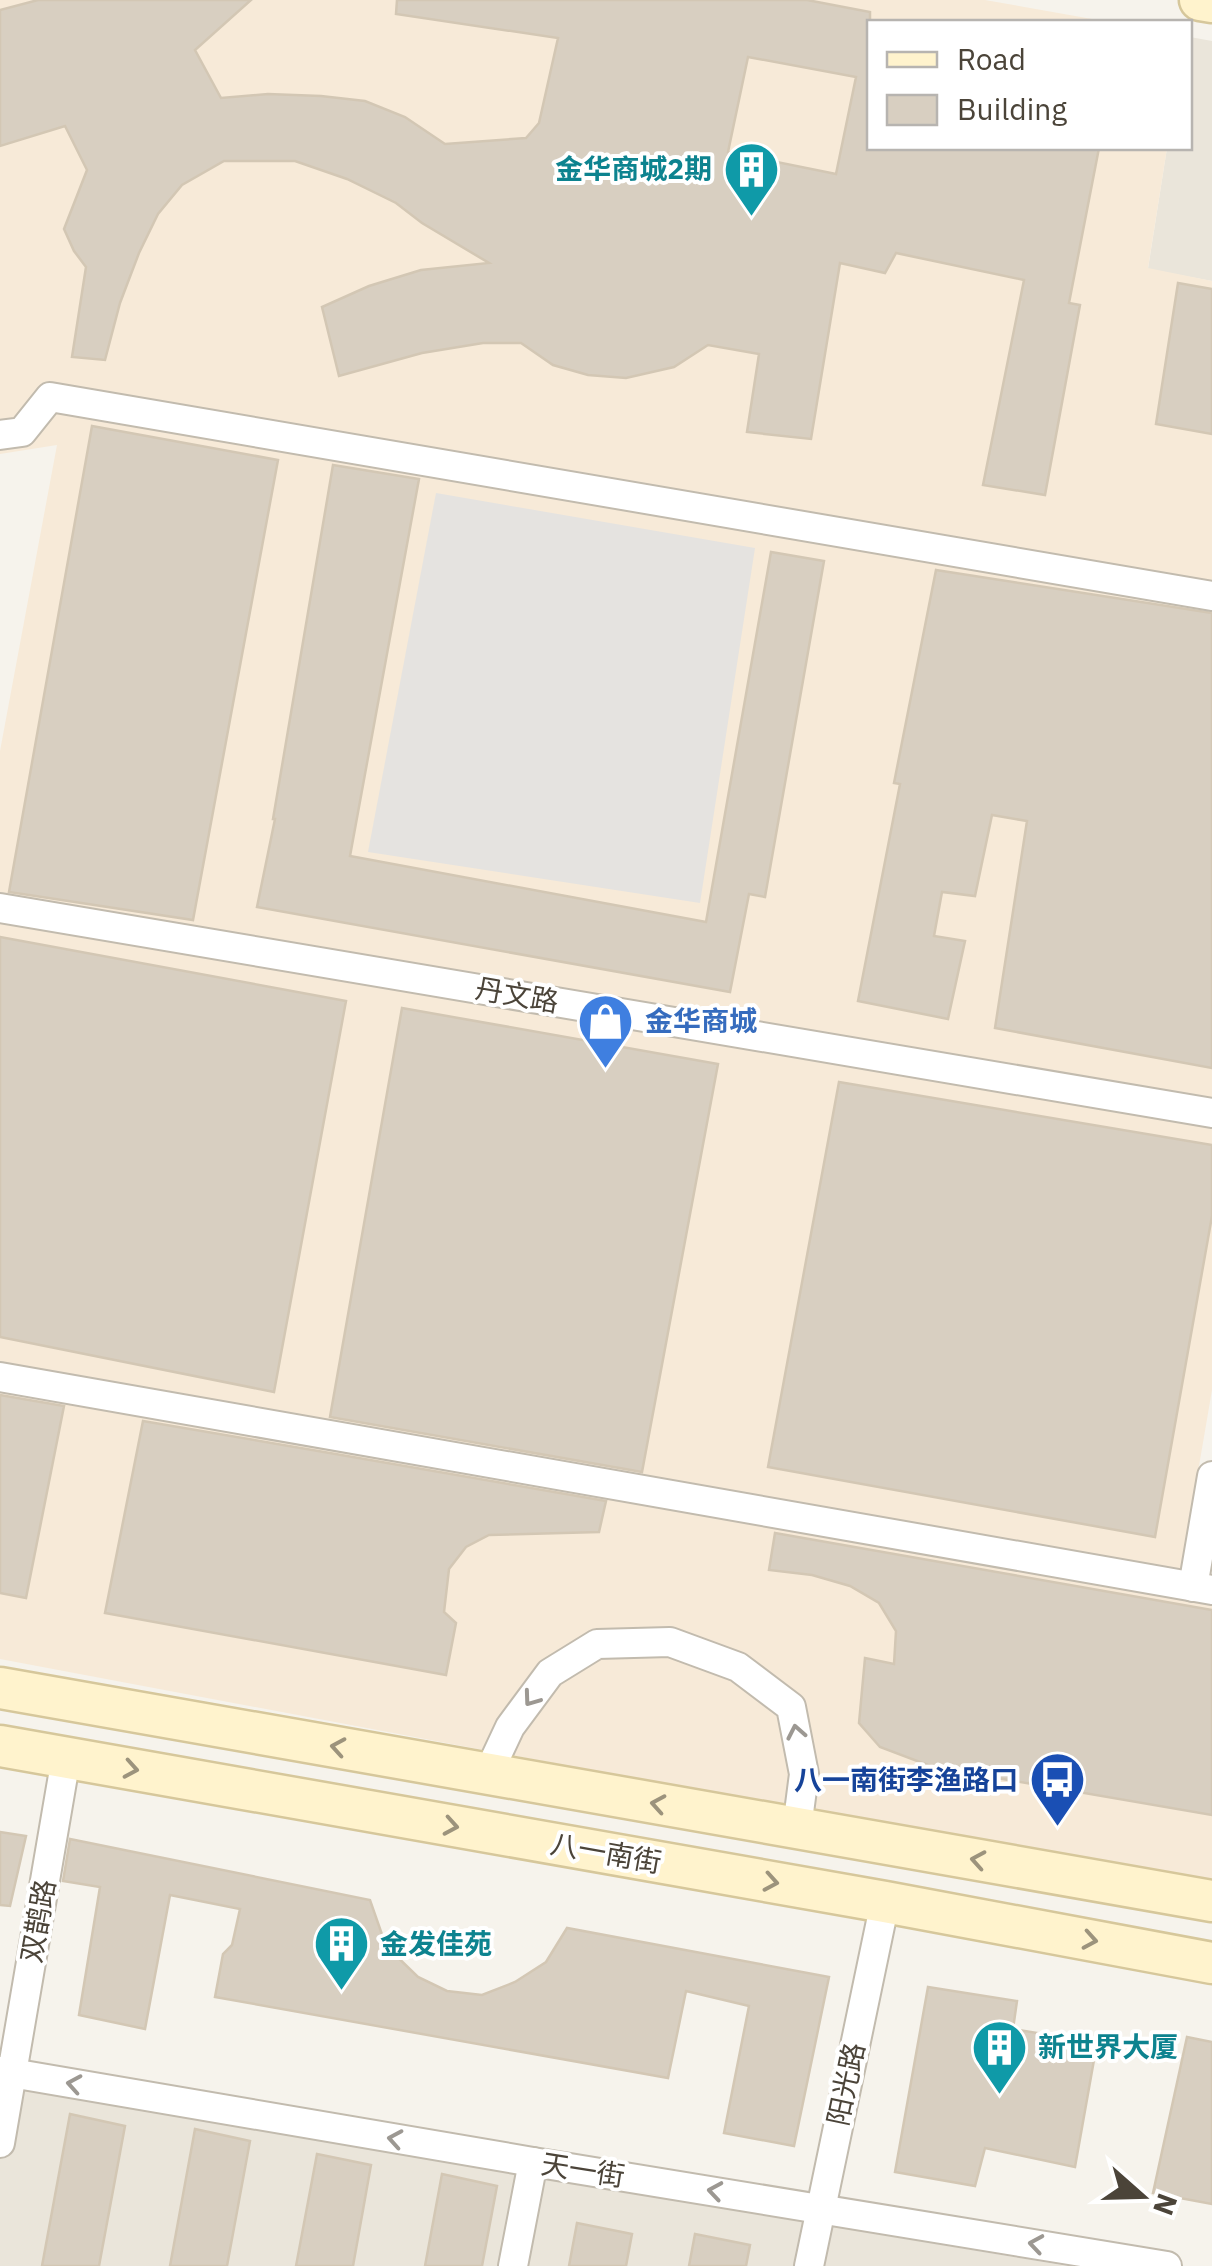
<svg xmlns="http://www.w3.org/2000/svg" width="1212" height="2266" font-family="'IBM Plex Sans','Noto Sans SC',sans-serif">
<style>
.residential{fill:#eae5da}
.commercial{fill:#f7ead8}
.parking{fill:#e5e3e0}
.building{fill:#d8cfc1;stroke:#d3c7b4;stroke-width:2.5;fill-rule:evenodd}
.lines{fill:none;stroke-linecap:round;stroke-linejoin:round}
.street-casing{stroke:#c2bbae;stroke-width:32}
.secondary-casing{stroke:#d6c79b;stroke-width:45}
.street{stroke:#fff;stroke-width:28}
.secondary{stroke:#fff3cd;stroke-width:40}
.oneway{stroke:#9c9892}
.oneway2{stroke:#9c937c}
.labels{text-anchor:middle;stroke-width:8;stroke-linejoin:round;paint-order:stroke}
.culture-label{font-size:28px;font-weight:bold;fill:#0d838f;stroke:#fff;text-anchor:start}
.street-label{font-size:28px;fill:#4b4439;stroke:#fff}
.shop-label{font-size:28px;font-weight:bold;fill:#366cbe;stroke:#fff;text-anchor:start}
.transit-label{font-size:28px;font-weight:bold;fill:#164399;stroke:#fff;text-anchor:end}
</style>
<rect width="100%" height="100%" fill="#f6f3ec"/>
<!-- residential -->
<g class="residential">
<path d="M 1190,37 L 1212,41 L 1212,281 L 1148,269 L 1167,148 L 1190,148 Z"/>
<path d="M 0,2085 L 1067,2266 L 0,2266 Z"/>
</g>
<!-- commercial -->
<path class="commercial" d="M 0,0 L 985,0 L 1109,22 L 870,22 L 870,148 L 1167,148 L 1148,268 L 1212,281 L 1212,1390 L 1181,1571 L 1212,1577 L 1212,1887 L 0,1659 L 0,751 L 57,445 L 0,454 Z"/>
<!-- parking -->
<path class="parking" d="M 436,493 L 755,548 L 700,903 L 368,852 Z"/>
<!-- building -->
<g class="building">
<path d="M 38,0 L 251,0 L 195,50 L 221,98 L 268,94 L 321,96 L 365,101 L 405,117 L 445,144 L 526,138 L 539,123 L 558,38 L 396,14 L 397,0 L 807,0 L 870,12 L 870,148 L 1099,148 L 1069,303 L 1080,305 L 1045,495 L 983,485 L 1024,280 L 896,253 L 885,273 L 840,263 L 811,439 L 747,432 L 759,354 L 708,345 L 674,367 L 626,378 L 588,375 L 553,365 L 521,343 L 483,343 L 422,353 L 339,376 L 322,307 L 369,286 L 421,270 L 489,263 L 422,223 L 396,203 L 347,179 L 295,161 L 224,161 L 182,185 L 158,214 L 139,253 L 120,303 L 105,360 L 72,357 L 86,267 L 74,251 L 64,229 L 87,170 L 65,126 L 0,146 L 0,10 ZM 748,57 L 856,77 L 836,174 L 728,152 Z"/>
<path d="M 1178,283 L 1212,289 L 1212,434 L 1156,424 Z"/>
<path d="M 92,426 L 278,460 L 193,920 L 9,892 Z"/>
<path d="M 333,465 L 419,479 L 350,856 L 706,922 L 771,552 L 824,561 L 765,897 L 749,894 L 730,992 L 257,907 L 275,819 L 273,819 Z"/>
<path d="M 936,570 L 1212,613 L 1212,1068 L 995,1028 L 1027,821 L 992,815 L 975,896 L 942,892 L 934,936 L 965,941 L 948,1019 L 858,1001 L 900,784 L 894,783 Z"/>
<path d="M 0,937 L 346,1001 L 274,1392 L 0,1337 Z"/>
<path d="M 402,1008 L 718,1064 L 642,1472 L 330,1417 Z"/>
<path d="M 839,1082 L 1212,1145 L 1212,1216 L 1155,1537 L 768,1467 Z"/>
<path d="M 0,1395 L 64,1406 L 26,1598 L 0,1593 Z"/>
<path d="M 143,1421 L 324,1452 L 606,1501 L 599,1532 L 489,1535 L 466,1547 L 449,1569 L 444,1612 L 456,1623 L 446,1675 L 105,1613 Z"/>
<path d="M 775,1533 L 1212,1610 L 1212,1815 L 933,1767 L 880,1747 L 859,1723 L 865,1658 L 894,1664 L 896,1631 L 879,1603 L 850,1586 L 812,1575 L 769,1570 Z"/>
<path d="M 0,1832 L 26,1836 L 10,1906 L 0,1905 Z"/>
<path d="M 70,1839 L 370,1900 L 386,1946 L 418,1977 L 447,1991 L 482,1995 L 515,1982 L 546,1962 L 567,1928 L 829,1977 L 794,2146 L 724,2133 L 749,2006 L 686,1991 L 668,2078 L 215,1997 L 223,1954 L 232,1945 L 240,1909 L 170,1895 L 145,2029 L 79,2015 L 100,1887 L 63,1881 Z"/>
<path d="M 928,1987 L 1017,2001 L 1013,2029 L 1097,2043 L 1075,2167 L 985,2148 L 975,2186 L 895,2172 Z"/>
<path d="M 1187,2037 L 1212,2042 L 1212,2204 L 1153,2193 Z"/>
<path d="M 70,2114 L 125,2126 L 99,2266 L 42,2266 Z"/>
<path d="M 195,2129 L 250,2141 L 227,2266 L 170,2266 Z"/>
<path d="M 317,2154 L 371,2165 L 353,2266 L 296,2266 Z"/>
<path d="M 442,2174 L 497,2186 L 482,2266 L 425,2266 Z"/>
<path d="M 577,2223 L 632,2234 L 626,2266 L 569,2266 Z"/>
<path d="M 695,2234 L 750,2245 L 746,2266 L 689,2266 Z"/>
</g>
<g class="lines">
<defs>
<g id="street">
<path d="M 0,435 L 22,432 L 50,397 L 1212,596"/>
<path d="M 0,908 L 1212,1113"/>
<path d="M 0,1377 L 1212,1590"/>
<path d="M 1193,1587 L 1212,1476"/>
<path d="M 488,1774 L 510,1727 L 550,1673 L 597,1644 L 670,1642 L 738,1667 L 791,1707 L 804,1774 L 797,1828"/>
<path d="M 0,2071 L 533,2162 L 1167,2266"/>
<path d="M 0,2143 L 66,1758"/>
<path d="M 513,2266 L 533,2162"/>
<path d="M 809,2266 L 885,1902"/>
</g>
<g id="secondary">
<path d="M 1200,0 L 1212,2"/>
<path d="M 0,1688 L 1212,1901"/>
<path d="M 0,1746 L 885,1902 L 1212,1963"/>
</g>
</defs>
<!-- street casing -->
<use href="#street" class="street-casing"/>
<!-- secondary casing -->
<use href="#secondary" class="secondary-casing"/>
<!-- street -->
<use href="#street" class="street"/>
<!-- secondary -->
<use href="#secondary" class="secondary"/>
</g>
<!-- one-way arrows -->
<defs><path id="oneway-chevron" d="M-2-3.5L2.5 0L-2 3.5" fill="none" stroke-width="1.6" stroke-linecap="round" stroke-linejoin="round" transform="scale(2.5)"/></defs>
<g class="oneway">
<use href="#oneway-chevron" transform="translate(531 1699) rotate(126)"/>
<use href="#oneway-chevron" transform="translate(796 1732) rotate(-101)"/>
<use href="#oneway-chevron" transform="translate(74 2084) rotate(-170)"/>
<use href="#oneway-chevron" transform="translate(395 2139) rotate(-170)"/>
<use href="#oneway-chevron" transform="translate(715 2191) rotate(-171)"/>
<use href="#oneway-chevron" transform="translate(1036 2244) rotate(-171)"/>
</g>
<g class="oneway2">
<use href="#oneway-chevron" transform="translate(338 1747) rotate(-170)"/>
<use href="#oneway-chevron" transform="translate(131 1769) rotate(10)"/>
<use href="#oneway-chevron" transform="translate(658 1804) rotate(-170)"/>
<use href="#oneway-chevron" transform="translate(451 1826) rotate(10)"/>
<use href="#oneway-chevron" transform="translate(978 1860) rotate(-170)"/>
<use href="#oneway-chevron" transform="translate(771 1882) rotate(10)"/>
<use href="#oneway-chevron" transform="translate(1090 1940) rotate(10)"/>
</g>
<!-- icons -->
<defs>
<symbol id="building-pin" viewBox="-11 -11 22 30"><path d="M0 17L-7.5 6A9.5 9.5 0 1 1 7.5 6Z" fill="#0f9aa8" stroke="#fff"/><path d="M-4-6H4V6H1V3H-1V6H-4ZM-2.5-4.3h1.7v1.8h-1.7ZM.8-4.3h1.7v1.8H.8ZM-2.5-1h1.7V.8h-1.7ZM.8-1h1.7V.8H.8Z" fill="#fff"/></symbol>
<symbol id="shop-pin" viewBox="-11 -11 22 30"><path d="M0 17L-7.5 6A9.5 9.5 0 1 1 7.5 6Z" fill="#3f7fe0" stroke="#fff"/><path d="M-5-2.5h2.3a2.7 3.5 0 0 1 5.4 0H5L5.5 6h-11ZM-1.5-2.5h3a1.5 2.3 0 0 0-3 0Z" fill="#fff"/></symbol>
<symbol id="bus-pin" viewBox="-11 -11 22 30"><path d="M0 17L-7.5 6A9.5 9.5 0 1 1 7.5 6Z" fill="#1a4fb4" stroke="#fff"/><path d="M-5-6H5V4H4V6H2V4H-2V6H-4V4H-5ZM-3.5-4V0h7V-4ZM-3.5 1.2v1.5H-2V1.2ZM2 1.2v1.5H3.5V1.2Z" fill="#fff"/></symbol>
</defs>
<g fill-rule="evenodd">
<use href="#building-pin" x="720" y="138" width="63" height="86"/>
<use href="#shop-pin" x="574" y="990" width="63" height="86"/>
<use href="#bus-pin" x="1026" y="1748" width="63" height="86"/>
<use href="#building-pin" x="310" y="1912" width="63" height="86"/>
<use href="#building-pin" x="968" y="2016" width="63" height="86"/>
</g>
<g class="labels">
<!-- culture labels -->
<g class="culture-label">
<text x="712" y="179" text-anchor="end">金华商城2期</text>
<text x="380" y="1954">金发佳苑</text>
<text x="1038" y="2057">新世界大厦</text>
</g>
<!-- street labels -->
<g class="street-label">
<text transform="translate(517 995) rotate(10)" y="10">丹文路</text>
<text transform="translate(606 1853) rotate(10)" y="10">八一南街</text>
<text transform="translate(38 1921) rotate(-80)" y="10">双鹊路</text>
<text transform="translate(846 2084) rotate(-78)" y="10">阳光路</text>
<text transform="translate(583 2170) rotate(9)" y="10">天一街</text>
</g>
<!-- shop labels -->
<g class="shop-label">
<text x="645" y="1031">金华商城</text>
</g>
<!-- transit labels -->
<g class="transit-label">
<text x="1018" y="1790">八一南街李渔路口</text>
</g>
</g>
<!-- legend -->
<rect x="867" y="20" width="325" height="130" fill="#ffffff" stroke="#b7b4b0" stroke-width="2.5"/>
<rect x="887" y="52" width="50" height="15" fill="#fff3cd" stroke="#b7b4b0" stroke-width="2.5"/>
<text x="957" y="70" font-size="30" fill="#4b4439">Road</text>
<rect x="887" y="95" width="50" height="30" fill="#d8cfc1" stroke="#b7b4b0" stroke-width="2.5"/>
<text x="957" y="120" font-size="30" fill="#4b4439">Building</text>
<!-- north arrow -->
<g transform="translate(1142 2196) rotate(110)" stroke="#ffffff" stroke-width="8" paint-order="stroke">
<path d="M0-8L18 38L0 25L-18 38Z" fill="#4b4439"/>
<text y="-15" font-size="28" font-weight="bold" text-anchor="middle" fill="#4b4439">N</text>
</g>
</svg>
